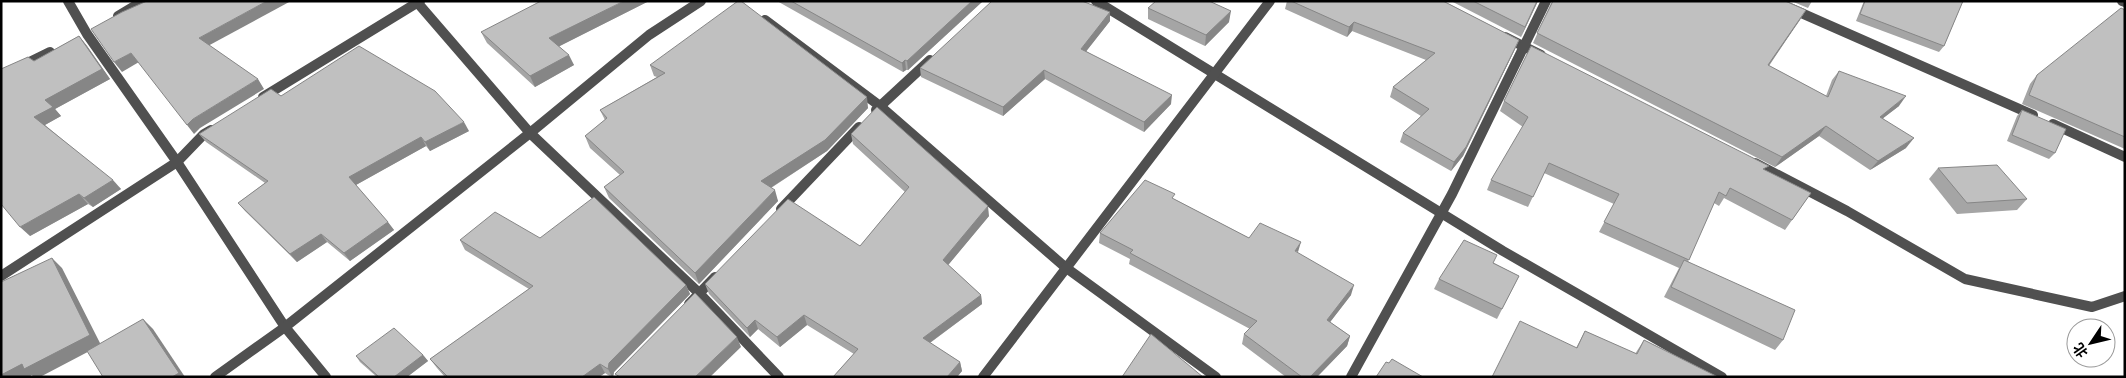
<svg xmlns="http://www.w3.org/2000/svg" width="2126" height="378" font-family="Raleway,'Noto Sans SC',sans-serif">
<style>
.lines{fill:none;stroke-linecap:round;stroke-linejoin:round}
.street{stroke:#505050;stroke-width:10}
.wall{fill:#a5a5a5}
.shaded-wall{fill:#868686}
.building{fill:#c0c0c0;stroke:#868686}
</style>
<rect width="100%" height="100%" fill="#fff"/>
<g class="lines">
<!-- street -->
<g class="street">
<path d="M 68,1 L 87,34 L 177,162 L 285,327 L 326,377"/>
<path d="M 416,1 L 530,133 L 699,293 L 779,377"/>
<path d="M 1096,1 L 1503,251 L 1722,377"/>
<path d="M 1774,1 L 2033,115"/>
<path d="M 2122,1 L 2125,2"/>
<path d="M 118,16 L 143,1"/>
<path d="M 765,20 L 880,106 L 1065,267 L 1216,377"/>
<path d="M 1505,37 L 1541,55"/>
<path d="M 1,76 L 50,52"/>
<path d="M 263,97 L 420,1"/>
<path d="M 876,110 L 930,60"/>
<path d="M 2053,124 L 2125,157"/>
<path d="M 1755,163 L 1847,211 L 1965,279 L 2092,307 L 2125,296"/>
<path d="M 781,209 L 859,127"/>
<path d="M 1,276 L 177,162 L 204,134 L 211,130"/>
<path d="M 689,304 L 715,277"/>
<path d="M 215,377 L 285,327 L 530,133 L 649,35 L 701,1"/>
<path d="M 983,377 L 1270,1"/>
<path d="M 1351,377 L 1452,194 L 1546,1"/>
</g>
</g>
<!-- wall -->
<g class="wall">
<path d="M 649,1 L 559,46 L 574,65 L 535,87 L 487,43 L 481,32 Z"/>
<path d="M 777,1 L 983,1 L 908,70 L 906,70 L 903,72 Z"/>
<path d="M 1287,1 L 1443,1 L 1519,40 L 1515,49 L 1463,156 L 1451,171 L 1400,142 L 1403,133 L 1421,116 L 1390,97 L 1393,87 L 1426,60 L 1352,31 L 1347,37 L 1285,9 Z"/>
<path d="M 1451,1 L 1538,1 L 1521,37 Z"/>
<path d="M 1552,1 L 1785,1 L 1806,10 L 1769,66 L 1826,96 L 1832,80 L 1839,71 L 1899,106 L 1883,118 L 1906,148 L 1870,170 L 1819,136 L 1775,167 L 1533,43 Z"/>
<path d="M 1791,1 L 1812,1 L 1808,8 Z"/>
<path d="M 1864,1 L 1963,1 L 1944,46 L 1939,52 L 1856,21 Z"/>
<path d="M 1148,8 L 1229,22 L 1205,46 L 1148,19 Z"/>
<path d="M 2125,10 L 2125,149 L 2022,104 L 2030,84 L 2037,75 Z"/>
<path d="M 1110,12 L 1110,21 L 1086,51 L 1171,104 L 1144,132 L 1045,79 L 1003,116 L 921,77 L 920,68 Z"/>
<path d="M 79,36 L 87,46 L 110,79 L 55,109 L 61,116 L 45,125 L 121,189 L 93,207 L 88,204 L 30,236 L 34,61 Z"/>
<path d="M 650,65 L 868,108 L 827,151 L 771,188 L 778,201 L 699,284 L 609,198 L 604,187 L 620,175 L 590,148 L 585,136 L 605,120 L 600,110 L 657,77 L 654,76 Z"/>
<path d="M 281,96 L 469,131 L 430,151 L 426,146 L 356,185 L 394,230 L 350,261 L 327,242 L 297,262 L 245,211 L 238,203 L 265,183 L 206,142 L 199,134 Z"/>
<path d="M 1504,101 L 1766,171 L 1811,193 L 1785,230 L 1724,198 L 1719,206 L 1714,203 L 1688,261 L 1783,340 L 1775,350 L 1664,297 L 1679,268 L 1599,232 L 1614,204 L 1544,173 L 1528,207 L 1487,190 L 1491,180 L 1523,127 L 1500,111 Z"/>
<path d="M 2022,110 L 2055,153 L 2049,159 L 2007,141 L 2017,116 Z"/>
<path d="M 851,134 L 989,216 L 948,265 L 981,295 L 982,304 L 930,343 L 960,362 L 962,371 L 957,377 L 833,377 L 854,354 L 807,325 L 780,347 L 758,329 L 750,337 L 709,294 L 705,284 L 860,246 L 905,192 L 853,144 Z"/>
<path d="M 1938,168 L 2027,199 L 2017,210 L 1957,214 L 1929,179 Z"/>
<path d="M 1174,199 L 1249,238 L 1298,253 L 1351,295 L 1330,322 L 1350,336 L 1347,346 L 1317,377 L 1286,377 L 1242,344 L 1244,334 L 1250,329 L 1129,264 L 1130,259 L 1099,243 L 1100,233 Z"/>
<path d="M 540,238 L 686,285 L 690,294 L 614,372 L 613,377 L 611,377 L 605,373 L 599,377 L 445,377 L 437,368 L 430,359 L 529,289 L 465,250 L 460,240 Z"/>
<path d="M 1494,263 L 1519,276 L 1497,319 L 1434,289 L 1439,279 Z"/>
<path d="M 1585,331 L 1635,354 L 1644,340 L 1718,377 L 1576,348 Z"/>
<path d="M 423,355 L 428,361 L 407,377 L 377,377 L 360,362 L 356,356 Z"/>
</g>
<!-- shaded-wall -->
<g class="shaded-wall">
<path d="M 267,1 L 291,1 L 206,47 L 199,38 Z"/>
<path d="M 624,1 L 649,1 L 554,49 L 549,38 Z"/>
<path d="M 972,1 L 983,1 L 908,70 L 907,61 Z"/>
<path d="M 1537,1 L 1538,1 L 1521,37 L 1525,27 Z"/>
<path d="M 1806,10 L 1800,20 L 1762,75 L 1768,65 Z"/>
<path d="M 1231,11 L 1229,22 L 1205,46 L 1206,35 Z"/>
<path d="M 1110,12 L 1110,21 L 1081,58 L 1081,49 Z"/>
<path d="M 1354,22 L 1352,31 L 1347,37 L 1349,27 Z"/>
<path d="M 79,36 L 87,46 L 110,79 L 55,109 L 61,116 L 43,126 L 34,117 Z"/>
<path d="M 1519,40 L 1515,49 L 1463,156 L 1451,171 L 1454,162 Z"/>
<path d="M 131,53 L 139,62 L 122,72 L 114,62 Z"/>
<path d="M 569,55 L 574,65 L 535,87 L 530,76 Z"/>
<path d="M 905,60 L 906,70 L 903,72 L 902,63 Z"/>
<path d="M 1044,70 L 1045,79 L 1003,116 L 1003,107 Z"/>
<path d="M 258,79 L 264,89 L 200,128 L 194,134 L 187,125 L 193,119 Z"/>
<path d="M 1172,95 L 1171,104 L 1144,132 L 1144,122 Z"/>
<path d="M 1906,96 L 1899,106 L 1873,126 L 1880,117 Z"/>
<path d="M 867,97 L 868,108 L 827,151 L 764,192 L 761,181 Z"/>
<path d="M 464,122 L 469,131 L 430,151 L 425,142 Z"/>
<path d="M 1826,126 L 1819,136 L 1775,167 L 1782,157 Z"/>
<path d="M 421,137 L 426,146 L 354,186 L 349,177 Z"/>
<path d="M 1914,138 L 1906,148 L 1870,170 L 1878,161 Z"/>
<path d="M 113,180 L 121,189 L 93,207 L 84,198 Z"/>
<path d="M 775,190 L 778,201 L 699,284 L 695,273 Z"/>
<path d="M 79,194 L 88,204 L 30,236 L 20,227 Z"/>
<path d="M 988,206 L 989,216 L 944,270 L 943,260 Z"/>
<path d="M 388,222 L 394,230 L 350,261 L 344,253 Z"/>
<path d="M 321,234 L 327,242 L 297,262 L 290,254 Z"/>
<path d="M 1301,242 L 1298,252 L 1295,251 Z"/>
<path d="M 52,258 L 62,268 L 101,345 L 40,377 L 33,377 L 32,375 L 29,377 L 1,377 Z"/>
<path d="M 686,285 L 690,294 L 614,372 L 613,377 L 612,377 L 608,369 L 609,363 Z"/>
<path d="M 1354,285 L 1351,295 L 1324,330 L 1327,320 Z"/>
<path d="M 981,295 L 982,304 L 924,347 L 923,338 Z"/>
<path d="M 804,315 L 807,325 L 780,347 L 777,337 Z"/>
<path d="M 143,319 L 153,329 L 185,377 L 172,377 Z"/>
<path d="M 755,320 L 758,329 L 750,337 L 747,328 Z"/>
<path d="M 1350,336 L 1347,346 L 1317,377 L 1310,377 Z"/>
<path d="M 737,337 L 741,347 L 710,377 L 695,377 Z"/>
<path d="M 423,355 L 428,361 L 407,377 L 394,377 Z"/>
<path d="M 960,362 L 962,371 L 957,377 L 947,377 Z"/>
<path d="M 600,364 L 605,373 L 599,377 L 582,377 Z"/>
</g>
<!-- building -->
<g class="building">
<path d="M 147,1 L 267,1 L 199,38 L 258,79 L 193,119 L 187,125 L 131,53 L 114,62 L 91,29 L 122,12 Z"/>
<path d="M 541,1 L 624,1 L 549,38 L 569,55 L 530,76 L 481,32 Z"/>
<path d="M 738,1 L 741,1 L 867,97 L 825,140 L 761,181 L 775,190 L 695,273 L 604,187 L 624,172 L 585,136 L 607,118 L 600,110 L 665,73 L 650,65 Z"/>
<path d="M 791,1 L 972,1 L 907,61 L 905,60 L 902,63 Z"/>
<path d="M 992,1 L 1082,1 L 1110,12 L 1081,49 L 1172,95 L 1144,122 L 1044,70 L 1003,107 L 920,68 Z"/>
<path d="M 1156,1 L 1209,1 L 1231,11 L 1206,35 L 1148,8 Z"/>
<path d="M 1291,1 L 1443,1 L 1519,40 L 1466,147 L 1454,162 L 1403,133 L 1429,109 L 1393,87 L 1435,53 L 1354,22 L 1349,27 Z"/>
<path d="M 1473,1 L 1537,1 L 1525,27 Z"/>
<path d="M 1553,1 L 1785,1 L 1806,10 L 1768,65 L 1828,97 L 1839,71 L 1906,96 L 1880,117 L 1914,138 L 1878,161 L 1826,126 L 1782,157 L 1537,33 Z"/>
<path d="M 1865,1 L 1963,1 L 1944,46 L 1860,14 Z"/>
<path d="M 2121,8 L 2125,10 L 2125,137 L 2029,95 L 2037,75 Z"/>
<path d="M 79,36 L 102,69 L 45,100 L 53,107 L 34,117 L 113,180 L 84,198 L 79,194 L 20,227 L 1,204 L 1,69 L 28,57 L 34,61 Z"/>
<path d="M 359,46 L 435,91 L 464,122 L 425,142 L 421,137 L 349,177 L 388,222 L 344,253 L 321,234 L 290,254 L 238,203 L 268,181 L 199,134 L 271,89 L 281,96 Z"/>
<path d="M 1531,46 L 1769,166 L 1763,169 L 1811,193 L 1792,220 L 1730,188 L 1726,196 L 1719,192 L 1689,260 L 1604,222 L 1619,194 L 1549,163 L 1533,197 L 1491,180 L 1528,117 L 1504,101 Z"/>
<path d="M 877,107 L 988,206 L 943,260 L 981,295 L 923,338 L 960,362 L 947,377 L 833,377 L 858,349 L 804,315 L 777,337 L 755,320 L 747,328 L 705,284 L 788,199 L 860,246 L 909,187 L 851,134 Z"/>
<path d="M 2022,110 L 2066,129 L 2055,153 L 2012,135 Z"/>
<path d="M 1997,165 L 2027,199 L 1967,203 L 1938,168 Z"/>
<path d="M 1145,180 L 1175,194 L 1172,198 L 1249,238 L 1260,223 L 1301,242 L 1295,251 L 1354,285 L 1327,320 L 1350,336 L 1310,377 L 1302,377 L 1244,334 L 1257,321 L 1130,253 L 1133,250 L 1100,233 Z"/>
<path d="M 594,197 L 686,285 L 609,363 L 608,369 L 600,364 L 582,377 L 448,377 L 430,359 L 533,286 L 460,240 L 495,212 L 540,238 Z"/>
<path d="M 1464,240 L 1497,255 L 1493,263 L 1519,276 L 1502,309 L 1439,279 Z"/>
<path d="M 52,258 L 90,335 L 24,369 L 22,364 L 1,375 L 1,282 Z"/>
<path d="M 1684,260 L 1795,310 L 1783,340 L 1671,287 Z"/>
<path d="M 695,293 L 737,337 L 695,377 L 620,377 L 615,374 Z"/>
<path d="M 143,319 L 179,373 L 172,377 L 103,377 L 87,351 Z"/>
<path d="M 1520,321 L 1577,348 L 1585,331 L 1637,354 L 1644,340 L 1718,377 L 1492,377 Z"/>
<path d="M 394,328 L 423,355 L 394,377 L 379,377 L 356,356 Z"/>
<path d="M 1151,334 L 1203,377 L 1122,377 Z"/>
<path d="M 1392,359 L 1423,377 L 1376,377 L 1386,362 L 1389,363 Z"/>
</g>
<!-- border -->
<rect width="2126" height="378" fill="none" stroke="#000000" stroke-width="5"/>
<!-- north arrow -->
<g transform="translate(2091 343) rotate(235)"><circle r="24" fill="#ffffff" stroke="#999999"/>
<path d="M0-4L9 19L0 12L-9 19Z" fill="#000000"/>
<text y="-8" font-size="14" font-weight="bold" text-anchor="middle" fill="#000000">北</text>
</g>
</svg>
